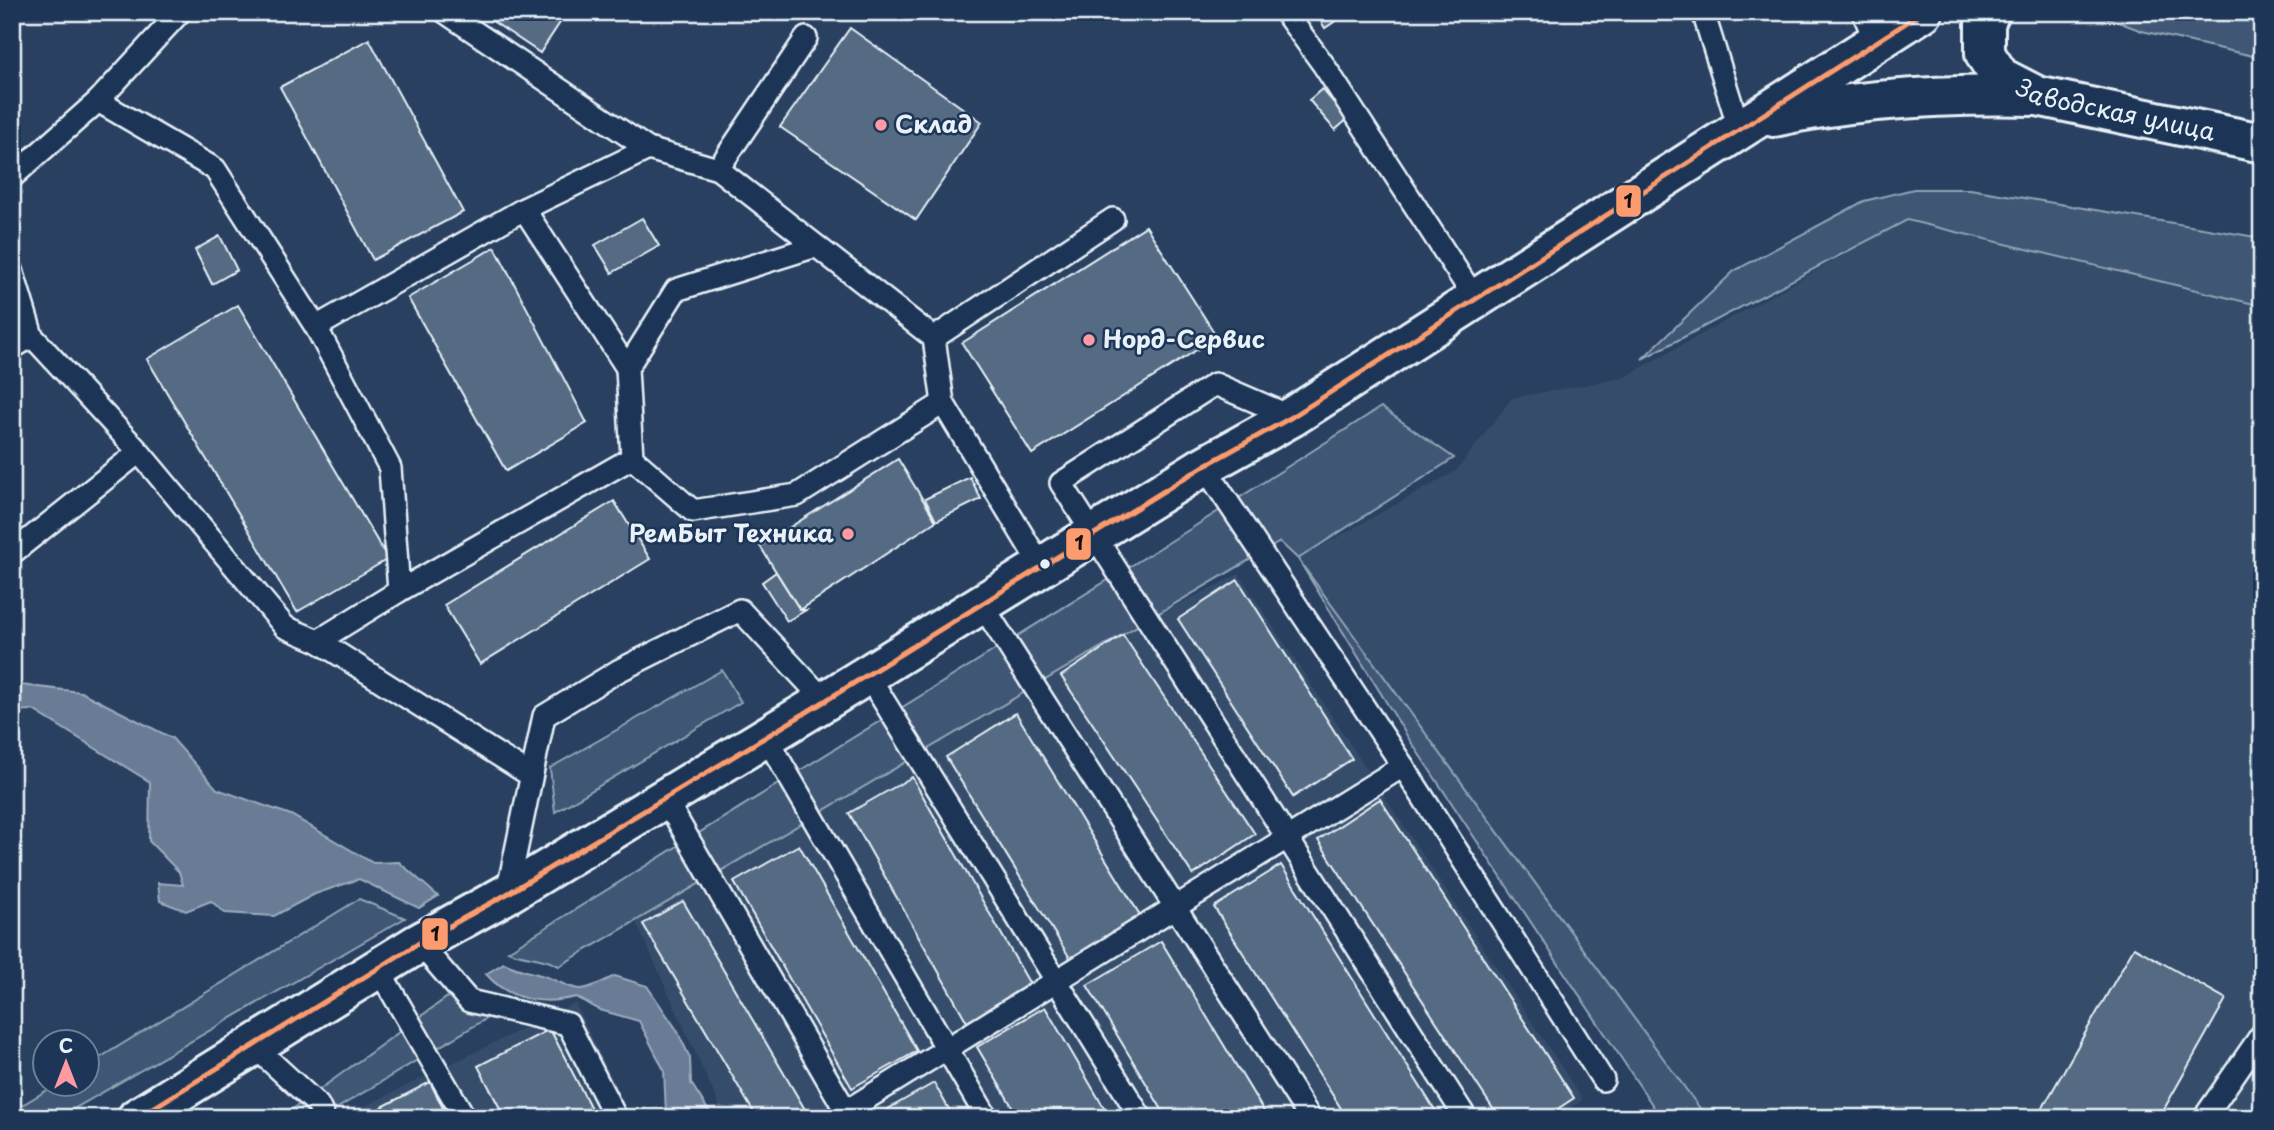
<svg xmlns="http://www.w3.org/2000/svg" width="2274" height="1130" font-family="'Playpen Sans',sans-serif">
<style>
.built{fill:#364d6b}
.green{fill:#415774;stroke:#94a4b6;stroke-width:2}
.water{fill:#6b7c95;stroke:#9dabbd;stroke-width:2}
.building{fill:#556a83;stroke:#e8f1f8;stroke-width:2}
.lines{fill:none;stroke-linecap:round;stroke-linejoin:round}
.service-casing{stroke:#e8f1f8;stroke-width:26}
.secondary-casing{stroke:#e8f1f8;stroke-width:44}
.primary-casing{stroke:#e8f1f8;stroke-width:44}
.service{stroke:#1d3557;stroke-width:21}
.secondary{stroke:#1d3557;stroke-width:38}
.primary{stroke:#1d3557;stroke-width:38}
.bus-1-casing{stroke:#1d3557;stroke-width:10}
.bus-1{stroke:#fc9b6d;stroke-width:5}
.poi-dot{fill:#ff9aa2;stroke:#1d3557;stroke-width:2.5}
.bus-dot{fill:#e8f1f8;stroke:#1d3557;stroke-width:2.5}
.labels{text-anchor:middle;stroke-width:5;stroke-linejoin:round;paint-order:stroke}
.street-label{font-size:24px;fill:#e8f1f8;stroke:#1d3557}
.poi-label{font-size:24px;font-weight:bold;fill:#e8f1f8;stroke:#1d3557;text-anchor:start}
.line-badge{stroke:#1d3557;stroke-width:2.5}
.pale-badge-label{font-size:19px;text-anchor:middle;font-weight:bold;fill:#111}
</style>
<rect width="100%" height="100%" fill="#294061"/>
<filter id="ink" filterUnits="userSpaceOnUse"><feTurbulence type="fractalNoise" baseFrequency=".0143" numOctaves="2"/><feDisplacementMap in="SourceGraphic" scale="14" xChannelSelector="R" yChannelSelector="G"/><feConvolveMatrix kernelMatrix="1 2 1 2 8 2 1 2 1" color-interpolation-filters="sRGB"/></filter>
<g filter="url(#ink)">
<!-- built -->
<g class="built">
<path d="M 1907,220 L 2262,306 L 2262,1118 L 1707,1118 L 1298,559 L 1456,471 L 1512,398 L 1623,378 Z"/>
<path d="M 1239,574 L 1583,1100 L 1553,1118 L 725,1118 L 636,922 L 1114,637 Z"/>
<path d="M 575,1003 L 631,1118 L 343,1117 Z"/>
</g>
<!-- green -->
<g class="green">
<path d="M 2104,12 L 2262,12 L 2262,58 L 2142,31 L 2105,17 Z"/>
<path d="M 1914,189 L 1970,189 L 2262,238 L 2262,306 L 1907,220 L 1642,359 L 1734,271 L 1864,201 Z"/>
<path d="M 1381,407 L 1454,458 L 1298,559 L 1707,1118 L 1661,1118 L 1409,739 L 1298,559 L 1280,542 L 559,966 C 539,955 527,959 508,951 L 1192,528 Z"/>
<path d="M 722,670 L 741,702 L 555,812 L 550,768 Z"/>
<path d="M 359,899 L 405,918 L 58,1118 L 12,1118 L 12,1111 L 56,1085 L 88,1084 L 88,1065 Z"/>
<path d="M 460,988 L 502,1009 L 321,1118 L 268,1118 L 275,1113 L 280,1118 Z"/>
</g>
<!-- water -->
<g class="water">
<path d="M 12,684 L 81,692 L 172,738 L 217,789 L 291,815 L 373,863 L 399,862 L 438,896 L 419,908 L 359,879 L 315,894 L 274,916 L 225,913 L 211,901 L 186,911 L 160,901 L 158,883 L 183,885 L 179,872 L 149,841 L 150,782 L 33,710 L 12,711 Z"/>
<path d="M 504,963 C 518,970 532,972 547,977 C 585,993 577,993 615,976 L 647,986 L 677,1030 L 690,1058 L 691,1083 L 710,1113 L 709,1118 L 670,1118 L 666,1114 L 664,1070 L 639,1021 L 600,1010 L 576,997 C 543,1005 509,1001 486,974 Z"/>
</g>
<!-- building -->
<g class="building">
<path d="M 479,12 L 567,12 L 540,53 Z"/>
<path d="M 1315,12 L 1349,12 L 1325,28 Z"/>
<path d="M 850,28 L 982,122 L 916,220 L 780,127 Z"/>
<path d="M 369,39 L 463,212 L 373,260 L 280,87 Z"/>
<path d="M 1322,89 L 1348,119 L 1335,130 L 1309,100 Z"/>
<path d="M 642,218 L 659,246 L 612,273 L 595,245 Z"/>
<path d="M 1146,226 L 1217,337 L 1032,454 L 962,343 Z"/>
<path d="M 220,236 L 237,270 L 212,284 L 195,250 Z"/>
<path d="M 495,247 L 587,423 L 506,471 L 408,298 Z"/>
<path d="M 238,305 L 388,559 L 297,612 L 147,359 Z"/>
<path d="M 898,459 L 936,521 L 800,610 L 760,546 Z"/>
<path d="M 970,477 L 981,499 L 936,521 L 925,499 Z"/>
<path d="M 614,501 L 650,559 L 480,664 L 444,605 Z"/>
<path d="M 776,572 L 800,610 L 806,610 L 787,621 L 762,582 Z"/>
<path d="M 1238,580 L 1352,759 L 1293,797 L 1178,619 Z"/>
<path d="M 1123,635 L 1255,834 L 1193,875 L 1061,676 Z"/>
<path d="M 1016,713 L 1143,920 L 1073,963 L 946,757 Z"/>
<path d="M 912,777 L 1031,986 L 967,1022 L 849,813 Z"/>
<path d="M 1380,799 L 1574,1098 L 1544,1118 L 1499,1118 L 1318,840 Z"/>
<path d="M 799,845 L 917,1051 L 852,1088 L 734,882 Z"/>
<path d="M 1281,865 L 1440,1118 L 1347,1118 L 1214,907 Z"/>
<path d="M 683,901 L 810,1118 L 757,1118 L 643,924 Z"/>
<path d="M 1161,941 L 1268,1118 L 1167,1118 L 1087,985 Z"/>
<path d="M 2134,947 L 2226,999 L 2159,1118 L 2037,1118 Z"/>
<path d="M 1045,1007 L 1110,1118 L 1019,1118 L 977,1047 Z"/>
<path d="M 550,1029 L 596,1118 L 505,1118 L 478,1066 Z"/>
<path d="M 430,1082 L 448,1118 L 361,1118 Z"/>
<path d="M 934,1083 L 954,1118 L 872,1118 Z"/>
</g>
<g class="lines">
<defs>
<g id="service">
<path d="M 445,12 L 648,149 L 718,169 L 934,338 L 943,403 L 1041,566"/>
<path d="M 1285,12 L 1323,64 L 1474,297"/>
<path d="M 1703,12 L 1739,128"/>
<path d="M 1863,12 L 1876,42"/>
<path d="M 98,101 L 215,169 L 316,327 L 390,468 L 399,591"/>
<path d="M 718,169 L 806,38"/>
<path d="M 12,177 L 98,101 L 180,12"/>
<path d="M 524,209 L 627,368"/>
<path d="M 816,246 L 676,290 L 627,368 L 632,458 L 693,511 L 797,495 L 943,403"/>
<path d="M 12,270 L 32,336 L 139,452 L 285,627 L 318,641 L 399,591 L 632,458"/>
<path d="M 316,327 L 524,209 L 648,149"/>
<path d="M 934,338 L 1113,219"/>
<path d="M 12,348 L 32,336"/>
<path d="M 1292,417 L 1215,384 L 1061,483 L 1466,1118"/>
<path d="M 1204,466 L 1403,766 L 1603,1080"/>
<path d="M 12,553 L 139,452"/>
<path d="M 981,603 L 1310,1118"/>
<path d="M 318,641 L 530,775"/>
<path d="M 869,673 L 877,690 L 1141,1118"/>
<path d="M 766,737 L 987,1118"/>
<path d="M 657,803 L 675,816 L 850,1118"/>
<path d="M 507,894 L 544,716 L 618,671 L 740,610 L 825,701"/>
<path d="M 419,943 L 469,1001 L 568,1024 L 616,1118"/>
<path d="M 379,970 L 465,1118"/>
<path d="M 255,1047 L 318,1105 L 324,1118"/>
<path d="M 835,1118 L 1403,766"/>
<path d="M 2204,1118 L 2262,1034"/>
</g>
<g id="secondary">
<path d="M 1774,117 C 1860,98 1949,94 2037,96"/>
<path d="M 137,1118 L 419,943 L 507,894 L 825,701 L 1204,466 L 1292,417 L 1923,12"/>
</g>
<g id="primary">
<path id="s1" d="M 1990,12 L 1985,23 L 1985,54 L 2000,77 L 2037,96 L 2262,143"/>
</g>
</defs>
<!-- service casing -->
<use href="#service" class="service-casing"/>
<!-- secondary casing -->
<use href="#secondary" class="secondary-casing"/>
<!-- primary casing -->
<use href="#primary" class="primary-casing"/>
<!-- service -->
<use href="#service" class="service"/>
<!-- secondary -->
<use href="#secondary" class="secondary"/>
<!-- primary -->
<use href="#primary" class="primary"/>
<defs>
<path id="bus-1" d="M 137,1118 L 419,943 L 507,894 L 825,701 L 1204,466 L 1292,417 L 1923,12"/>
</defs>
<!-- bus-1 casing -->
<use href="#bus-1" class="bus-1-casing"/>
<!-- bus-1 -->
<use href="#bus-1" class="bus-1"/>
</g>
</g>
<!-- markers -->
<g class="poi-dot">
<circle cx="881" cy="125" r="7"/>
<circle cx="1089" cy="340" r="7"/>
<circle cx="848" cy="534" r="7"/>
</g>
<circle class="bus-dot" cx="1045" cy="564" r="6"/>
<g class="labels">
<!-- street labels -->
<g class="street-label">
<text dy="8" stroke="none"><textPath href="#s1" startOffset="192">Заводская улица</textPath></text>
</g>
<!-- poi labels -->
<g class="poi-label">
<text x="895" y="133">Склад</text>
<text x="1103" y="348">Норд-Сервис</text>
<text x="834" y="542" text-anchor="end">РемБыт Техника</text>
</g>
</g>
<g class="line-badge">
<rect x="1615" y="184" width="27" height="34" rx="7" fill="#fc9b6d"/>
<rect x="1065" y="527" width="27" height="34" rx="7" fill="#fc9b6d"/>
<rect x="421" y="917" width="28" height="34" rx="7" fill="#fc9b6d"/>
</g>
<g class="pale-badge-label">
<text x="1628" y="208">1</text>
<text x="1079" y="550">1</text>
<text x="435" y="941">1</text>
</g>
<!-- margin -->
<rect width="2274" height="1130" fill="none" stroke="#1d3557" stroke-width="42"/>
<rect x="21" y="21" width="2232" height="1088" fill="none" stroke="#e8f1f8" stroke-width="2.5" filter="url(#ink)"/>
<!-- north arrow -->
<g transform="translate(66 1063)"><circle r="33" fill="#1d3557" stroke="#6e8097" stroke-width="2"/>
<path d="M0-5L12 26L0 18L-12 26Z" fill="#ff9aa2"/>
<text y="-10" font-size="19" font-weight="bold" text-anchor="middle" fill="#e8f1f8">С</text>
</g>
</svg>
